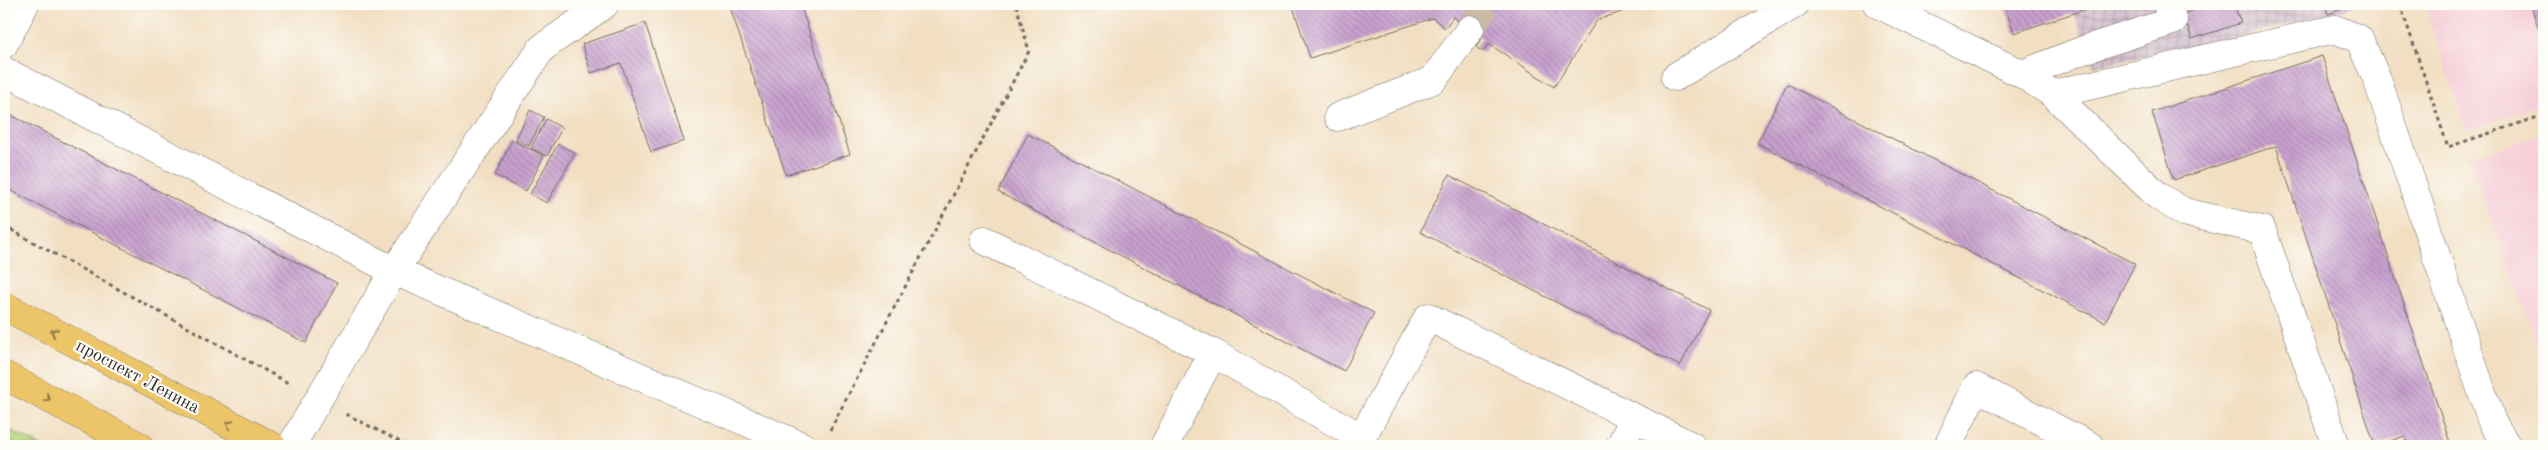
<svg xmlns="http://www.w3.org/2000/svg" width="2548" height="450" font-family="'Old Standard TT',serif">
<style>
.built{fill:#f6cfd9}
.industrial{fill:url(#industrial-grid)}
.grass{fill:url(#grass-dots);stroke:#728154}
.building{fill:url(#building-back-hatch)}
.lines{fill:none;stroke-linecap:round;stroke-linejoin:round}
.minor-tunnel{stroke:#cabba4;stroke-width:28;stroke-dasharray:28 14;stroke-linecap:butt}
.minor-casing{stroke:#716a60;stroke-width:29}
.major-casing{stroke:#716a60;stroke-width:29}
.path{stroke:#716a60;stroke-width:3;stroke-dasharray:4 4;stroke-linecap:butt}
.minor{stroke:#fff;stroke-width:28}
.major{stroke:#edc569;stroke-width:28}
.oneway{stroke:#8c784a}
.labels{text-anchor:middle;stroke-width:4.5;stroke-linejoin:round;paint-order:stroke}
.street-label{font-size:18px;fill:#2b2b2b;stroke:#fdfcf7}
</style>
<defs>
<pattern id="industrial-grid" width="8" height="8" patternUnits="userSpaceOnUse" patternTransform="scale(1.25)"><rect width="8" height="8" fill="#d1bdcb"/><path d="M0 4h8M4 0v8" fill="none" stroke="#aa9aa5"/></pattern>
<pattern id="grass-dots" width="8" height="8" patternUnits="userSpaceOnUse" patternTransform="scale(1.25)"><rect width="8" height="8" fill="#b8d77e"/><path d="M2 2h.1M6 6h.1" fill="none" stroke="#9eb96d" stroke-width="1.8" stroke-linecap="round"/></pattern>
<pattern id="building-back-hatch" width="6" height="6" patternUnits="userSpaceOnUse" patternTransform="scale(1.25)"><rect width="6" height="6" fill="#c9a1cf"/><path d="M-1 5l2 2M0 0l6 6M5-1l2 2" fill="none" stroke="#a383a8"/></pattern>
</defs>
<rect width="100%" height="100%" fill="#fdfcf7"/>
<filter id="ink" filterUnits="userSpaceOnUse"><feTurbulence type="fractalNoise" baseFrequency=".02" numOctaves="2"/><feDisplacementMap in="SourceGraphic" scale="10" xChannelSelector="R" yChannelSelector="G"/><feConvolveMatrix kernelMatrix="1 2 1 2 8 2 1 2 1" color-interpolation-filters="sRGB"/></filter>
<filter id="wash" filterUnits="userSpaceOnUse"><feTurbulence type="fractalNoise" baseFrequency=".0096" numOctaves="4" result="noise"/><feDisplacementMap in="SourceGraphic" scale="20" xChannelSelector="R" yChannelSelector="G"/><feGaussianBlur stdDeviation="1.12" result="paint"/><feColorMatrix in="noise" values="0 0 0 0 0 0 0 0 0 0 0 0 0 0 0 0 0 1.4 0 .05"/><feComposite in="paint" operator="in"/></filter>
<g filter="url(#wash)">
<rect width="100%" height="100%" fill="#f2dfc2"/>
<!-- built -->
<g class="built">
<path d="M 2424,4 L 2544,4 L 2544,104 L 2467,130 Z"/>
<path d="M 2544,133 L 2544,362 L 2469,158 Z"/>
</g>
<!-- industrial -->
<path class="industrial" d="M 2004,4 L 2359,4 L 2328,14 L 2241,36 L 2094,66 L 2074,13 L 2014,33 Z"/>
<!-- grass -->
<path class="grass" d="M 4,427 L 41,446 L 4,446 Z"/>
<g id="blocks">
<!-- building -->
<g class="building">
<path d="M 729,4 L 800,4 L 850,154 L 786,175 Z"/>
<path d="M 1292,4 L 1645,4 L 1597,20 L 1554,87 L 1489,44 L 1483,52 L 1476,47 L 1482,38 L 1453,17 L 1445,28 L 1433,18 L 1310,58 Z"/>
<path d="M 2004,4 L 2101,4 L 2014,33 Z"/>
<path d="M 2212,4 L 2234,4 L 2241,23 L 2192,39 L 2183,14 Z"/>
<path d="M 2325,4 L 2358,4 L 2328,14 Z"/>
<path d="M 2530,4 L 2544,4 L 2544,44 Z"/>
<path d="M 645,23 L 684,141 L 651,152 L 621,63 L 591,73 L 582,44 Z"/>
<path d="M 2322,56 L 2451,446 L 2408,446 L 2405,436 L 2375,446 L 2276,146 L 2174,180 L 2152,112 Z"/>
<path d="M 1787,84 L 2135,264 L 2105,322 L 1757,143 Z"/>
<path d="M 530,110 L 544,117 L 529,146 L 516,139 Z"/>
<path d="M 11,115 L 337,283 L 306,343 L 4,187 L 4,129 Z"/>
<path d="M 546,119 L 562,128 L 547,156 L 531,148 Z"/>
<path d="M 1028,134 L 1374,313 L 1344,371 L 998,192 Z"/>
<path d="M 512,140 L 544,156 L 526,191 L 495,175 Z"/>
<path d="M 558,144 L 575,153 L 547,203 L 530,194 Z"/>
<path d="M 1449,175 L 1709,310 L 1680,366 L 1420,232 Z"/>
</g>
</g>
</g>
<g filter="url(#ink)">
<use href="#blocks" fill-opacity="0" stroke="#716a60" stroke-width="1"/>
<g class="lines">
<!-- minor-tunnel -->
<path class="minor-tunnel" d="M 1470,29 L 1487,4"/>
<defs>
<g id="minor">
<path d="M 1877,4 L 2022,74 L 2053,94 L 2158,196 L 2184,212 L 2262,230 L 2336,446"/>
<path d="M 4,44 L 25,4"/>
<path d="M 4,71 L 394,271 L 802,446"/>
<path d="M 2022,74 L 2086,49 L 2173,21 L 2167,4"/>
<path d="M 1675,77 L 1795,4"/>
<path d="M 2053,94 L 2335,29 L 2359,39 L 2377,79 L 2492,422 L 2507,446"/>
<path d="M 1338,117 L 1433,80 L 1470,29"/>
<path d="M 984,240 L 1213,353"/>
<path d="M 291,446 L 394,271 L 542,48 L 605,4"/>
<path d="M 1164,446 L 1213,353 L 1362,438"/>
<path d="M 1357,446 L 1428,317 L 1692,446"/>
<path d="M 1620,446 L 1634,418"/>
<path d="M 1948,446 L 1976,387 L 2090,446"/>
</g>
<g id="major">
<path d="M 4,306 L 272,446"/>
<path d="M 4,375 L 139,446"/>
</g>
</defs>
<!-- minor casing -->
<use href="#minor" class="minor-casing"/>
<!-- major casing -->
<use href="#major" class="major-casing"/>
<!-- path -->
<g class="path">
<path d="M 2400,4 L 2448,147 L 2544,115"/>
<path d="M 4,226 L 290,384"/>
<path d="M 346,414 L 408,446"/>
<path d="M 830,430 L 1029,51 L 1016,4"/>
</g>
<!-- minor -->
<use href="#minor" class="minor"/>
<!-- major -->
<use href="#major" class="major"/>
</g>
<!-- one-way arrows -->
<defs><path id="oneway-chevron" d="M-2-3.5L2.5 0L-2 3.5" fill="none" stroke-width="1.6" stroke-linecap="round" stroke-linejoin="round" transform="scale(1.25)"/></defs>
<g class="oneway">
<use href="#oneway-chevron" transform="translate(54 332) rotate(-152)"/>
<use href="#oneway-chevron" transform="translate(47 398) rotate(28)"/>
<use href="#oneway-chevron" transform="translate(229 424) rotate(-152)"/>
</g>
</g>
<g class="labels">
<!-- street labels -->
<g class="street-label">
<text transform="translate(138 376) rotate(28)" y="6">проспект Ленина</text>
</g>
</g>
<!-- margin -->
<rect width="2548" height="450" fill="none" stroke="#fdfcf7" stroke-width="20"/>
</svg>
